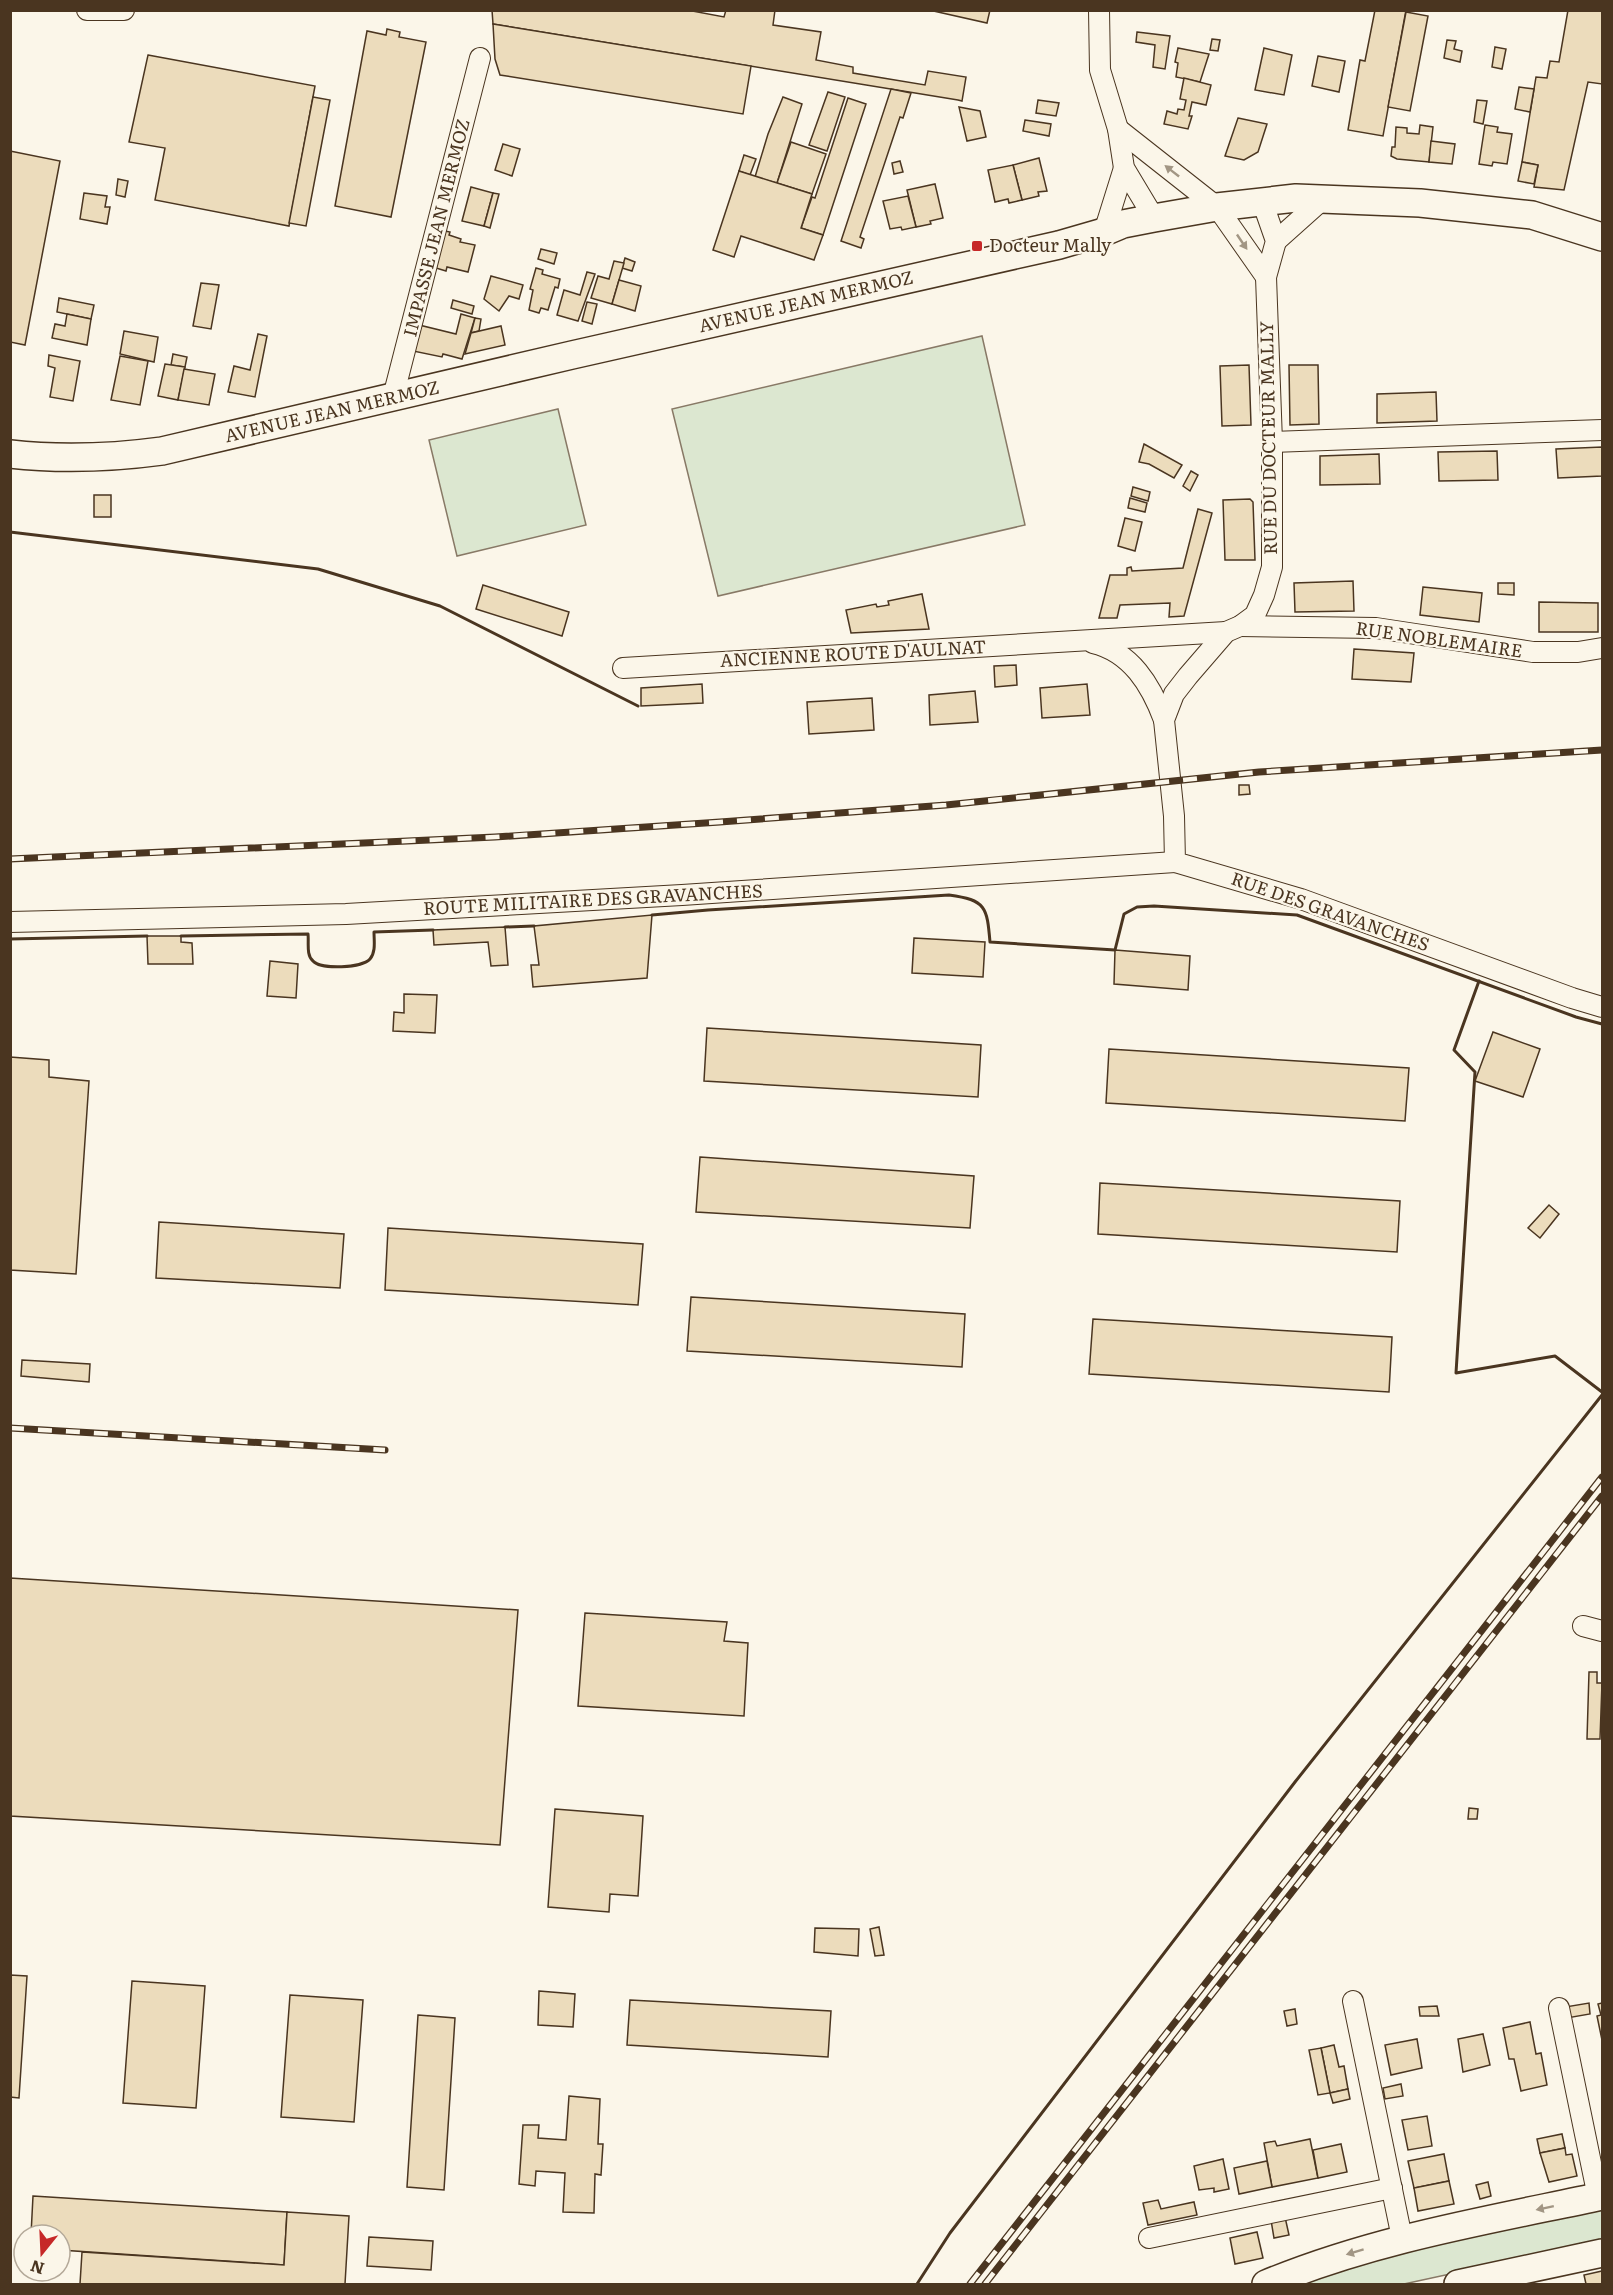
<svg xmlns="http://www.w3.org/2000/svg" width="1613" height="2295" font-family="Literata,serif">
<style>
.green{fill:#dce7d0;stroke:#887966;stroke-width:1.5}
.building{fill:#ecdcbc;stroke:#4a3520;stroke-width:1.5}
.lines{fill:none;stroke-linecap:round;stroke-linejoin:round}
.street-casing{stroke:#4a3520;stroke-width:22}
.secondary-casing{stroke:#4a3520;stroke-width:30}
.street{stroke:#fbf6e9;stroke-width:20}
.secondary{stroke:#fbf6e9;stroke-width:27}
.rail-casing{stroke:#4a3520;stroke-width:7}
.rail{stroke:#fbf6e9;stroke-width:4.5;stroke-dasharray:14;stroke-linecap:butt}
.wall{stroke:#4a3520;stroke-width:3}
.oneway{fill:#a29684}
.poi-dot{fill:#c62828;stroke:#fbf6e9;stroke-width:2}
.labels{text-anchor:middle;stroke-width:4.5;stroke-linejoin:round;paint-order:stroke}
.street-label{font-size:18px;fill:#4a3520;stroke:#fbf6e9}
.poi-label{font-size:18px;fill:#4a3520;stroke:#fbf6e9;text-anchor:start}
</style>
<rect width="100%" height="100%" fill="#fbf6e9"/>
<!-- green -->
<g class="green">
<path d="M 982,336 L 1025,525 L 718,596 L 672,409 Z"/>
<path d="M 558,409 L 586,525 L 457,556 L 429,440 Z"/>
<path d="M 1602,2208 L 1602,2241 L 1404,2284 L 1297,2284 L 1424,2244 Z"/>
</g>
<!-- building -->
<g class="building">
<path d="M 492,10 L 687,10 L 724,17 L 726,10 L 775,10 L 773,25 L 821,32 L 816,60 L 853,67 L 853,73 L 925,85 L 928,71 L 966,77 L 962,101 L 958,100 L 493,24 Z"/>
<path d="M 929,10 L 990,10 L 987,23 Z"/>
<path d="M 1375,10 L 1406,10 L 1383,136 L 1348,130 L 1360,60 L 1365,61 Z"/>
<path d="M 1568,10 L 1602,10 L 1602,84 L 1588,82 L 1564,190 L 1534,187 L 1538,165 L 1522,162 L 1536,77 L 1547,78 L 1550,61 L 1559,62 Z"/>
<path d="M 1406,12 L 1428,16 L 1410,111 L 1388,107 Z"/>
<path d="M 493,24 L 751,66 L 743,114 L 500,75 L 495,59 Z"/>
<path d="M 387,29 L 400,32 L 399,37 L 426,42 L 391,217 L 335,206 L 367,31 L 386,35 Z"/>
<path d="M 1137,32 L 1170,36 L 1165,69 L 1153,67 L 1155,45 L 1136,42 Z"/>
<path d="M 1212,39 L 1220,40 L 1218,51 L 1210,50 Z"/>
<path d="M 1447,40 L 1456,41 L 1454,49 L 1462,51 L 1460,62 L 1444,58 Z"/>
<path d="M 1495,47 L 1506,49 L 1502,69 L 1492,67 Z"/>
<path d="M 1178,48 L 1209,54 L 1200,82 L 1176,77 L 1178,63 L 1175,62 Z"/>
<path d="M 1264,48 L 1292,55 L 1284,95 L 1255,90 Z"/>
<path d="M 148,55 L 315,86 L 289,226 L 155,200 L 165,148 L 129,142 Z"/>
<path d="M 1318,56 L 1345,61 L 1339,92 L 1312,86 Z"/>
<path d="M 1184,78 L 1211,85 L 1206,105 L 1192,102 L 1189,116 L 1192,116 L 1188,129 L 1164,124 L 1167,111 L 1177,114 L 1178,109 L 1184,110 L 1186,100 L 1180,99 Z"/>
<path d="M 1519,87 L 1534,89 L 1530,112 L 1515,109 Z"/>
<path d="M 891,89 L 911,93 L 903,118 L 900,117 L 860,237 L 864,239 L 861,248 L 841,241 Z"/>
<path d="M 828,92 L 845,97 L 827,151 L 809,145 Z"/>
<path d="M 313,97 L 330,100 L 306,226 L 289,223 Z"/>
<path d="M 783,97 L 802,104 L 777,183 L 755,177 L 768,134 Z"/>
<path d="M 848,98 L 866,104 L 823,235 L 801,228 L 812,197 L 815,198 Z"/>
<path d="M 1038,100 L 1059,103 L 1056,116 L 1036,113 Z"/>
<path d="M 1477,100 L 1487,101 L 1483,124 L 1474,122 Z"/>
<path d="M 959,107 L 980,111 L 986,137 L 967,141 Z"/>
<path d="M 1238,118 L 1267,124 L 1258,152 L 1244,160 L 1225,156 Z"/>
<path d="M 1025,120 L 1051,124 L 1049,136 L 1023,131 Z"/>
<path d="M 1420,125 L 1433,127 L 1429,162 L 1397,159 L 1391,156 L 1392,147 L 1395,147 L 1396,127 L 1407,128 L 1407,133 L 1419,134 Z"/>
<path d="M 1485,125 L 1498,127 L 1497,132 L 1512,134 L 1507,164 L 1493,162 L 1492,166 L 1479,164 Z"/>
<path d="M 1431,141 L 1455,144 L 1452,164 L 1429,162 Z"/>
<path d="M 791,142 L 826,154 L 812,194 L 777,183 Z"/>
<path d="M 503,144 L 520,149 L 512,176 L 495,170 Z"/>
<path d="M 10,151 L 60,161 L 25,345 L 10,342 Z"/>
<path d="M 744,155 L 756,159 L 750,175 L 739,171 Z"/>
<path d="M 1039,158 L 1047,191 L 1038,192 L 1039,196 L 1022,200 L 1013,165 Z"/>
<path d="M 900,161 L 903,172 L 894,174 L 892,163 Z"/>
<path d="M 1522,162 L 1538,165 L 1534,184 L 1518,181 Z"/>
<path d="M 1013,165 L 1022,200 L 1009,203 L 1008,199 L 995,202 L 988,170 Z"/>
<path d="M 739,171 L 812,194 L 801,228 L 823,235 L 814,260 L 741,236 L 734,257 L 713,250 Z"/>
<path d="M 118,179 L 128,181 L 125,197 L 116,195 Z"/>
<path d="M 935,184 L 943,218 L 930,221 L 931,224 L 916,227 L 907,190 Z"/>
<path d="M 471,187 L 493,193 L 484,226 L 462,221 Z"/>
<path d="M 84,193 L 107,196 L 105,207 L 110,207 L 107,224 L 80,219 Z"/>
<path d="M 493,193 L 499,194 L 490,228 L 484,226 Z"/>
<path d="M 908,196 L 916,227 L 902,230 L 901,227 L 890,229 L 883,201 Z"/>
<path d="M 445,231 L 450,232 L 449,235 L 461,239 L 460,242 L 475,245 L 468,272 L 447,267 L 446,271 L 436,268 Z"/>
<path d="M 541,249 L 557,253 L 554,264 L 538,259 Z"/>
<path d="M 625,258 L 635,262 L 632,271 L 622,268 Z"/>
<path d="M 614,261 L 624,263 L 612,304 L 591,298 L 598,276 L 609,279 Z"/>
<path d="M 536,268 L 543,270 L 542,274 L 560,279 L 558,288 L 555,287 L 548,310 L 541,308 L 539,313 L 529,310 L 533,290 L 530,289 Z"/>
<path d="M 587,272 L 595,274 L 578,321 L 557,315 L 564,290 L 580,295 Z"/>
<path d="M 491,276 L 523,285 L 519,299 L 509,296 L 499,311 L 484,299 Z"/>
<path d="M 619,280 L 641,286 L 635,311 L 612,304 Z"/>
<path d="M 201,283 L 219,285 L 211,329 L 193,326 Z"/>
<path d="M 59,298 L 94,305 L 91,319 L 57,312 Z"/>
<path d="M 453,300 L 474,306 L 472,314 L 451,308 Z"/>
<path d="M 587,302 L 597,304 L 592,324 L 582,321 Z"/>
<path d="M 67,314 L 91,319 L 87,345 L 52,338 L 55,324 L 65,326 Z"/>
<path d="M 461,314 L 475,318 L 462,359 L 443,354 L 442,357 L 413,351 L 419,325 L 456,334 Z"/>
<path d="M 475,318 L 481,319 L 479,331 L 471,333 Z"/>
<path d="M 501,326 L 505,345 L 465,354 L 471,333 Z"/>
<path d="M 124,331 L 158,337 L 154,362 L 120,354 Z"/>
<path d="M 258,334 L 267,336 L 255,397 L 228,392 L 234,366 L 250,370 Z"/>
<path d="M 173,354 L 187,357 L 185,367 L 171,365 Z"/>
<path d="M 49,355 L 80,361 L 73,401 L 50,397 L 55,368 L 48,366 Z"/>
<path d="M 120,356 L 148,361 L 140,405 L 111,400 Z"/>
<path d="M 165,364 L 185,367 L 178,400 L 158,396 Z"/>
<path d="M 1249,365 L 1251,425 L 1222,426 L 1220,366 Z"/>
<path d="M 1289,365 L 1318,365 L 1319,424 L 1290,425 Z"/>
<path d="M 184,369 L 215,374 L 209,405 L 178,400 Z"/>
<path d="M 1436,392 L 1437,421 L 1377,423 L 1377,394 Z"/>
<path d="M 1144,444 L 1182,465 L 1174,478 L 1149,464 L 1139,462 Z"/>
<path d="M 1602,447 L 1602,476 L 1558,478 L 1556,449 Z"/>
<path d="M 1497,451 L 1498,480 L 1439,481 L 1438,452 Z"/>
<path d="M 1379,454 L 1380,484 L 1320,485 L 1320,456 Z"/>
<path d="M 1191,471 L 1198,475 L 1190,491 L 1183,486 Z"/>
<path d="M 1133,487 L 1150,492 L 1148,501 L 1131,496 Z"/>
<rect x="94" y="495" width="17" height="22"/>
<path d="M 1130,498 L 1147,503 L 1145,512 L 1128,508 Z"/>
<path d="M 1250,499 L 1253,502 L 1255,560 L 1225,560 L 1223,500 Z"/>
<path d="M 1198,509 L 1212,513 L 1184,616 L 1169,617 L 1170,603 L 1120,605 L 1117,618 L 1099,618 L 1110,575 L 1127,575 L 1127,568 L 1131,567 L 1132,571 L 1183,568 Z"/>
<path d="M 1125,518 L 1142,522 L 1135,551 L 1118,546 Z"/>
<path d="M 1353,581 L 1354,611 L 1295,612 L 1294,583 Z"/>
<path d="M 1498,583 L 1514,583 L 1514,595 L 1498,594 Z"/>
<path d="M 483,585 L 569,612 L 562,636 L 476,609 Z"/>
<path d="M 1423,587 L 1482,593 L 1479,622 L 1420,615 Z"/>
<path d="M 922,594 L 929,629 L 851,633 L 846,610 L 876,604 L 877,607 L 889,605 L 888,601 Z"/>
<path d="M 1539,602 L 1598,603 L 1598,632 L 1539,632 Z"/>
<path d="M 1354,649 L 1414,653 L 1411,682 L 1352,679 Z"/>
<path d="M 1016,665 L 1017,685 L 995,687 L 994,666 Z"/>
<path d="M 702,684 L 703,703 L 641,706 L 641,688 Z"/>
<path d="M 1087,684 L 1090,715 L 1042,718 L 1040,688 Z"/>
<path d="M 975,691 L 978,722 L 930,725 L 929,695 Z"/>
<path d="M 872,698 L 874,730 L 809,734 L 807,702 Z"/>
<path d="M 1239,785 L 1249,785 L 1250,794 L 1239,795 Z"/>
<path d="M 652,915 L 647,978 L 533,987 L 531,965 L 539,965 L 534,926 Z"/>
<path d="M 505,927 L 508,965 L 491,966 L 488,942 L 434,945 L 433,930 Z"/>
<path d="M 147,936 L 181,936 L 181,942 L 192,943 L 193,964 L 148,964 Z"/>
<path d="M 914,938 L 985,942 L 983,977 L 912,973 Z"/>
<path d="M 1115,950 L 1190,956 L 1188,990 L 1114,984 Z"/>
<path d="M 270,961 L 298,964 L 296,998 L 267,996 Z"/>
<path d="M 404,994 L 437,995 L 435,1033 L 393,1031 L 394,1012 L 404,1013 Z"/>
<path d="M 707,1028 L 981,1045 L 978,1097 L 704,1081 Z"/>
<path d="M 1493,1032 L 1540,1049 L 1523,1097 L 1475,1081 Z"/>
<path d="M 1109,1049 L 1409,1068 L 1405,1121 L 1106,1103 Z"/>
<path d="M 10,1057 L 49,1060 L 49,1077 L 89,1081 L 76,1274 L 10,1270 Z"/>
<path d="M 700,1157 L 974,1176 L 970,1228 L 696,1212 Z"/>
<path d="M 1100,1183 L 1400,1201 L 1397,1252 L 1098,1234 Z"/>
<path d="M 1549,1205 L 1559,1214 L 1540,1238 L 1528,1228 Z"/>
<path d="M 159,1222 L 344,1234 L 340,1288 L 156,1278 Z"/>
<path d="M 388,1228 L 643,1244 L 638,1305 L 385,1290 Z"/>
<path d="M 691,1297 L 965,1314 L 962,1367 L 687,1351 Z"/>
<path d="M 1093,1319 L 1392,1337 L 1389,1392 L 1089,1374 Z"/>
<path d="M 22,1360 L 90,1364 L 89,1382 L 21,1376 Z"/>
<path d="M 10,1578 L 518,1610 L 500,1845 L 10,1816 Z"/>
<path d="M 585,1613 L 727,1622 L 724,1641 L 748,1643 L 744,1716 L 578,1706 Z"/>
<path d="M 1589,1672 L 1597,1672 L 1597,1683 L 1602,1683 L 1600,1739 L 1587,1739 Z"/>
<path d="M 1469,1808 L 1478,1809 L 1477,1819 L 1468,1819 Z"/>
<path d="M 555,1809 L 643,1816 L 638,1896 L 610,1894 L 609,1912 L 548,1907 Z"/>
<path d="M 879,1927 L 884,1955 L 875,1956 L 870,1929 Z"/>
<path d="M 815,1928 L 859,1929 L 858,1956 L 814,1952 Z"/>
<path d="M 10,1975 L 27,1976 L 19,2098 L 10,2097 Z"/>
<path d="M 132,1981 L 205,1986 L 196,2108 L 123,2103 Z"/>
<path d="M 539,1991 L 575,1994 L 573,2027 L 538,2025 Z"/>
<path d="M 290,1995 L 363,2000 L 354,2122 L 281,2117 Z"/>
<path d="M 630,2000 L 831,2011 L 828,2057 L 627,2045 Z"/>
<path d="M 1589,2003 L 1590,2014 L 1567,2018 L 1565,2007 Z"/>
<path d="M 1602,2003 L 1602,2040 L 1597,2016 L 1601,2015 L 1598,2004 Z"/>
<path d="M 1437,2006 L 1439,2016 L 1420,2016 L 1419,2007 Z"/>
<path d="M 1295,2009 L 1297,2024 L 1287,2026 L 1284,2011 Z"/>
<path d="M 418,2015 L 455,2018 L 444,2190 L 407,2187 Z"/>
<path d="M 1530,2022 L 1536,2054 L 1541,2053 L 1547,2085 L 1521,2091 L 1514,2059 L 1509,2059 L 1503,2028 Z"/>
<path d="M 1483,2034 L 1490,2065 L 1463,2072 L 1458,2039 Z"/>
<path d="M 1417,2039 L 1422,2068 L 1391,2075 L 1385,2045 Z"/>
<path d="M 1334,2045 L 1339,2067 L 1344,2066 L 1348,2089 L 1330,2093 L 1321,2048 Z"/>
<path d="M 1321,2048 L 1330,2093 L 1318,2095 L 1309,2050 Z"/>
<path d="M 1401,2084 L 1403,2096 L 1385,2099 L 1383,2088 Z"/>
<path d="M 1348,2089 L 1350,2099 L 1333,2103 L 1330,2093 Z"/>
<path d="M 569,2096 L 600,2099 L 598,2144 L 603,2144 L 601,2175 L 595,2174 L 594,2213 L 563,2212 L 565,2173 L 536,2171 L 535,2186 L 519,2184 L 523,2125 L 539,2125 L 538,2138 L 566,2140 Z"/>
<path d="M 1427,2116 L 1432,2146 L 1408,2150 L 1402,2120 Z"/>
<path d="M 1562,2134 L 1565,2148 L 1540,2153 L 1537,2139 Z"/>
<path d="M 1310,2139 L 1318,2178 L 1272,2187 L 1264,2143 L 1275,2141 L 1277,2146 Z"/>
<path d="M 1341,2144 L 1347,2172 L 1318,2178 L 1313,2150 Z"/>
<path d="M 1565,2148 L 1566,2155 L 1572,2154 L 1577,2176 L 1549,2182 L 1540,2153 Z"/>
<path d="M 1444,2154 L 1449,2181 L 1414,2188 L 1408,2161 Z"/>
<path d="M 1223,2159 L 1229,2189 L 1214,2192 L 1214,2188 L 1199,2190 L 1194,2166 Z"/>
<path d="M 1267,2161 L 1272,2187 L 1239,2194 L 1234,2168 Z"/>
<path d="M 1449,2181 L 1454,2204 L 1418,2211 L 1414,2188 Z"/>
<path d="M 1488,2182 L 1491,2196 L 1480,2199 L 1476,2185 Z"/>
<path d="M 33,2196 L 287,2212 L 284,2265 L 60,2250 L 60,2235 L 31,2235 Z"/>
<path d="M 1158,2200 L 1161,2209 L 1194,2202 L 1197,2215 L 1148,2225 L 1143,2203 Z"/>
<path d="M 287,2212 L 349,2216 L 345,2284 L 80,2284 L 82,2252 L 284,2265 Z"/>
<path d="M 1285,2217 L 1289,2235 L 1274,2238 L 1271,2220 Z"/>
<path d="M 1257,2232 L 1263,2258 L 1235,2264 L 1230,2238 Z"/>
<path d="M 369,2237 L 433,2241 L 431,2270 L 367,2266 Z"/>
<path d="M 1602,2271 L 1602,2284 L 1586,2284 L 1584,2275 Z"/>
</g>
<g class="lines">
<defs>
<g id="street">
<path d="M 87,10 L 124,10"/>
<path d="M 1099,10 L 1100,70 L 1118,129 L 1124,168 L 1154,218"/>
<path d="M 1118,129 L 1217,207 L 1266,277"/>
<path d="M 1262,201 L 1276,241 L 1266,277 L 1272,442 L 1272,567 L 1264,595 L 1255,615 L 1240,626 L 1226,632 L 1188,676 L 1174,694 L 1164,720 L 1174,816 L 1175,862 L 1301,899 L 1572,998 L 1602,1007"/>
<path d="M 1104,232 L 1124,168"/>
<path d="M 1276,241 L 1323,199"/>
<path d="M 393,397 L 480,58"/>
<path d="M 1272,442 L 1602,430"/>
<path d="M 1240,626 L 1376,628 L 1533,652 L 1578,652 L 1602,648"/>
<path d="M 1093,643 C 1131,652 1151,685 1164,720"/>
<path d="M 623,668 L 1226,632"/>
<path d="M 10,922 L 346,914 L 682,895 L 1175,862"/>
<path d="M 1583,1626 L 1602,1631"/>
<path d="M 1353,2001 L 1402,2238"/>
<path d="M 1559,2008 L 1598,2197"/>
<path d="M 1149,2238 L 1392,2188"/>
</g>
<g id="secondary">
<path d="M 10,454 C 63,460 110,458 162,451 L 572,355 L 1059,245 L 1104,232 L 1123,224 L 1154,218 L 1217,207 L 1296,198 L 1420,203 L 1532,215 L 1602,237"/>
<path d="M 1266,2284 C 1374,2239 1489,2220 1602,2196"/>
<path d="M 1458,2284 L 1602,2253"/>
</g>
</defs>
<!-- street casing -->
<use href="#street" class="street-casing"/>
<!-- secondary casing -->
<use href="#secondary" class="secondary-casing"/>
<!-- street -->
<use href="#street" class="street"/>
<!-- secondary -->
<use href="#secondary" class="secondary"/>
<defs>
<g id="rail">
<path d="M 10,859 L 495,837 L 720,822 L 946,805 L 1259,772 L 1602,750"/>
<path d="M 10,1428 L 385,1450"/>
<path d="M 970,2284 L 1602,1477"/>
<path d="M 985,2284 L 1602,1496"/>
</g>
</defs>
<!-- rail casing -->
<use href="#rail" class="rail-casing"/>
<!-- rail -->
<use href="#rail" class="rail"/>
<!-- wall -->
<g class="wall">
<path d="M 10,532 L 318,569 L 440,606 L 638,706"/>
<path d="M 652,915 L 708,910 L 949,895 C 986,900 987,907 990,942 L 1115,950 L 1124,914 L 1137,907 L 1154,906 L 1297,915 L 1576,1017 L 1602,1024"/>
<path d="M 505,927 L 534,926"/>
<path d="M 181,936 L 308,934 C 309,943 306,955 313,961 C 321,970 362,968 370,959 C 376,952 374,941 374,932 L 433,930"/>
<path d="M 10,939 L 147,936"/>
<path d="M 1479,981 L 1454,1050 L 1475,1072 L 1456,1373 L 1555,1356 L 1602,1392"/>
<path d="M 917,2284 L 950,2233 L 1295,1782 L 1602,1395"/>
</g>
</g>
<!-- one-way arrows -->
<defs><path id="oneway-solid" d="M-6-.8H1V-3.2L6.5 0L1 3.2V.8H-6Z" transform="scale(1.5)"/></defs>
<g class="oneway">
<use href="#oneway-solid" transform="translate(1172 171) rotate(-142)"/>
<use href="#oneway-solid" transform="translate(1242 242) rotate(56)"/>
<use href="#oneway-solid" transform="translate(1545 2208) rotate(168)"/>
<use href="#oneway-solid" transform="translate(1355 2252) rotate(163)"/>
</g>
<!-- markers -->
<rect class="poi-dot" x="971" y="240" width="12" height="12" rx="3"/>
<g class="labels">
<!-- street labels -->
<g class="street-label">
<text transform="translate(437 228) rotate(-76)" y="6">IMPASSE JEAN MERMOZ</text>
<text transform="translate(806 302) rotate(-13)" y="6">AVENUE JEAN MERMOZ</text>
<text transform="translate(332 412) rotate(-13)" y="6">AVENUE JEAN MERMOZ</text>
<text transform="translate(1269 438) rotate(-91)" y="6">RUE DU DOCTEUR MALLY</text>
<text transform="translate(1439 640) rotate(8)" y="6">RUE NOBLEMAIRE</text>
<text transform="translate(853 654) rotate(-3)" y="6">ANCIENNE ROUTE D'AULNAT</text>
<text transform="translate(593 900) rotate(-3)" y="6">ROUTE MILITAIRE DES GRAVANCHES</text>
<text transform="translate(1330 912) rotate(19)" y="6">RUE DES GRAVANCHES</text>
</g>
<!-- poi labels -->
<g class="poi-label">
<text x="989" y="252">Docteur Mally</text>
</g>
</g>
<!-- border -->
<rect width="1613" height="2295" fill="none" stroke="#4a3520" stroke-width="24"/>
<!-- north arrow -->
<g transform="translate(42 2253) rotate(198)"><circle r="28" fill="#fbf6e9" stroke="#b4a999" stroke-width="1.5"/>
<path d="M0-4.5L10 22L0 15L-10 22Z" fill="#c62828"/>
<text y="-9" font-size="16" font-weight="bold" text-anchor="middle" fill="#4a3520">N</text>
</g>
</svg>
